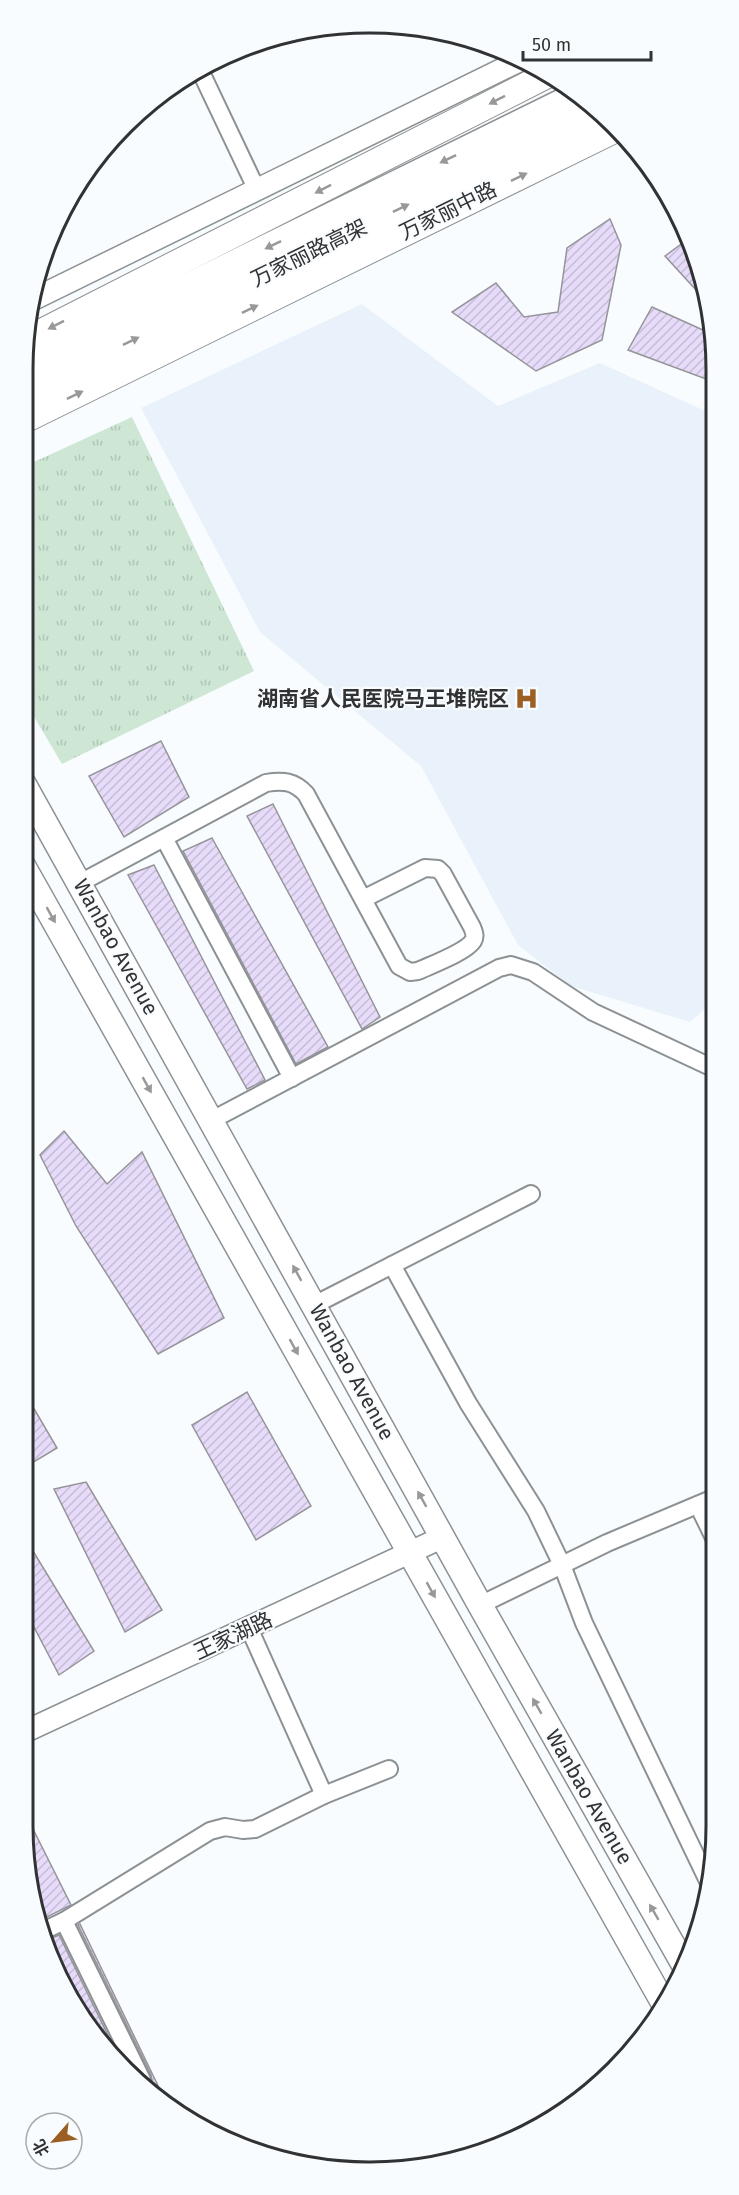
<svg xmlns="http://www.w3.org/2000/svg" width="739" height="2195" font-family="'Fira Sans','Noto Sans SC',sans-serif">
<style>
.built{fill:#e9f2fa}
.grass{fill:url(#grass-tufts)}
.building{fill:url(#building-hatch);stroke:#959498;stroke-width:1.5}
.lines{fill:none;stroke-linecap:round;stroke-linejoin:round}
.minor-casing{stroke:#8c9194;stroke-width:20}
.tertiary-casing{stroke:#8c9194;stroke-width:24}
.secondary-casing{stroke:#8c9194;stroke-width:27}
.primary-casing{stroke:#8c9194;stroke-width:28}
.trunk-casing{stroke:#8c9194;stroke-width:30}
.minor{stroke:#fff;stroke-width:16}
.tertiary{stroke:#fff;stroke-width:21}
.secondary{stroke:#fff;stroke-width:24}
.primary{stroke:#fff;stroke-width:26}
.trunk{stroke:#fff;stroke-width:27}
.oneway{fill:#98989a}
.labels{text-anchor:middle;stroke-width:4.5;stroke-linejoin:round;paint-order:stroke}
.street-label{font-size:21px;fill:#303234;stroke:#f9fcfe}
.poi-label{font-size:21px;font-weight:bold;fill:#303234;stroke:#f9fcfe;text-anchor:end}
.rim{fill:none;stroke:#303234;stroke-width:3}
</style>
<defs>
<pattern id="grass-tufts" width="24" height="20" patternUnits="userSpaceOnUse" patternTransform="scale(1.5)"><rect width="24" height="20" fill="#cde7d4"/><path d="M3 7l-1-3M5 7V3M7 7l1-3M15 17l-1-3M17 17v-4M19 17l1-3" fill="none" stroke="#b0c7b7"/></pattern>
<pattern id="building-hatch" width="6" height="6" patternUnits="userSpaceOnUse" patternTransform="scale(1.5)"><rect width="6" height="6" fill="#e7dbfa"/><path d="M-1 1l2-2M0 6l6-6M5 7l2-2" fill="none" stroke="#c6bcd7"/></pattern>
</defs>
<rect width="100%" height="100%" fill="#f9fcfe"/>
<!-- built -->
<path class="built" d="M 362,304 L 498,406 L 600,363 L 714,415 L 715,1000 L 690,1022 L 571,986 L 518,945 L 421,766 L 260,632 L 141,408 Z"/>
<!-- grass -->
<path class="grass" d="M 132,417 L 254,671 L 62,764 L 23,698 L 23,467 Z"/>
<!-- building -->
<g class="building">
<path d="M 610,219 L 621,245 L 602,340 L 536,371 L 452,312 L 496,283 L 524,317 L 558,312 L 567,248 Z"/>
<path d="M 688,239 L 692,255 L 707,302 L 665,256 Z"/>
<path d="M 652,307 L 714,335 L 714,382 L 628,350 Z"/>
<path d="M 161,741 L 189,797 L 124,837 L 89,776 Z"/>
<path d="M 273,804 L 380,1017 L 362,1029 L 247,816 Z"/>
<path d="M 212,838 L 328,1047 L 296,1064 L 183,851 Z"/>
<path d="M 154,865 L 265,1080 L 247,1089 L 128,875 Z"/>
<path d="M 64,1131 L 107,1184 L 142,1152 L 224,1318 L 158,1354 L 76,1226 L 40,1155 Z"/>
<path d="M 22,1388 L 57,1448 L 22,1469 Z"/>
<path d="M 247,1392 L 311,1506 L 256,1540 L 192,1425 Z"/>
<path d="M 86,1482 L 162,1610 L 125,1632 L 54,1489 Z"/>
<path d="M 22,1533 L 94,1651 L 59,1675 L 22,1604 Z"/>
<path d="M 22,1807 L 71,1905 L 41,1920 L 22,1826 Z"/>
<path d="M 80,1924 L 163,2096 L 150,2086 L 152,2081 L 151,2075 L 78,1925 Z"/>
<path d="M 59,1935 L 123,2066 L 109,2055 L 49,1958 L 45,1941 Z"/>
</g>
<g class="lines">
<defs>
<g id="minor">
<path d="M 199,68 L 255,186"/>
<path d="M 22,823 L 42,813"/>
<path d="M 164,838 L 292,1078"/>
<path d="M 80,883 L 266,783 C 283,780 294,781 306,794 L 399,966 L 410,972 L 418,971 C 431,965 466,952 473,941 C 476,936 474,932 472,927 L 443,874 L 438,869 L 425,868 L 363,899"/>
<path d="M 212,1120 L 499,968 L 511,965 L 533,972 L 593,1012 L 715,1069"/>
<path d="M 392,1265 L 468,1403 L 536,1511 L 562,1565 L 584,1623 L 709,1883"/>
<path d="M 314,1305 L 531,1194"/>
<path d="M 698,1505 L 716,1542"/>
<path d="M 480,1605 L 607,1543 L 716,1497"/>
<path d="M 249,1628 L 324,1795"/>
<path d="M 64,1921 L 142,2080"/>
<path d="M 43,1931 L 64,1921 L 210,1831 L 225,1827 L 243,1830 L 255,1829 L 324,1795 L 389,1769"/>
</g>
<g id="tertiary">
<path d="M 32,300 L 521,60"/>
<path d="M 22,1733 L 443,1537"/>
</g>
<g id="secondary">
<path d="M 22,781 L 480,1605 L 683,1963"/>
<path d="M 22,864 L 664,2004"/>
</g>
<g id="primary">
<path d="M 26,340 L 549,74"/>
<path d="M 22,421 L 616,129"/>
</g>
<g id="trunk">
<path d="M 23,368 L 576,96"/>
<path d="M 22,395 L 596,112"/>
</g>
</defs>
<!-- minor casing -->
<use href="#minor" class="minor-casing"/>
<!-- tertiary casing -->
<use href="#tertiary" class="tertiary-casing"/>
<!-- secondary casing -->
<use href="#secondary" class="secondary-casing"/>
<!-- primary casing -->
<use href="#primary" class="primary-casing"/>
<!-- trunk casing -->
<use href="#trunk" class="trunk-casing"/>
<!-- minor -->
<use href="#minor" class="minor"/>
<!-- tertiary -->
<use href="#tertiary" class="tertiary"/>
<!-- secondary -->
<use href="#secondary" class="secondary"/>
<!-- primary -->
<use href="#primary" class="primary"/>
<!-- trunk -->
<use href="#trunk" class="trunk"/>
</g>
<!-- one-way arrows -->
<defs><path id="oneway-solid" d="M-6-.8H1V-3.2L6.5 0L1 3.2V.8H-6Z" transform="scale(1.5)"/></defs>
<g class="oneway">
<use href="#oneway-solid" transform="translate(497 100) rotate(153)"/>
<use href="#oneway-solid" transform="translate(448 159) rotate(154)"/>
<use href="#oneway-solid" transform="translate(519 177) rotate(-26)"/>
<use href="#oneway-solid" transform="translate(323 189) rotate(153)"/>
<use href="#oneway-solid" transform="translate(401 208) rotate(-26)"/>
<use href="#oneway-solid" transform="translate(273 245) rotate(154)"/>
<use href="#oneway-solid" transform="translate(250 309) rotate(-26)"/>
<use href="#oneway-solid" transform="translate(56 325) rotate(153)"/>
<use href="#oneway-solid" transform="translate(131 341) rotate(-26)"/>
<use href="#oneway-solid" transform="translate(75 395) rotate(-26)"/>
<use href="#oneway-solid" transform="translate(51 915) rotate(61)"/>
<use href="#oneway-solid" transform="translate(147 1085) rotate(61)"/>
<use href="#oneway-solid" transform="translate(297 1273) rotate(-119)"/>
<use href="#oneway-solid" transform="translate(294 1347) rotate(61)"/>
<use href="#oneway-solid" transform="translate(422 1499) rotate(-119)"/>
<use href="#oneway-solid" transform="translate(431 1590) rotate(61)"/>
<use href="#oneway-solid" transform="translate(537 1706) rotate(-120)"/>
<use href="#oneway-solid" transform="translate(654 1912) rotate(-120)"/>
</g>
<!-- icons -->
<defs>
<symbol id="hospital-bare" viewBox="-9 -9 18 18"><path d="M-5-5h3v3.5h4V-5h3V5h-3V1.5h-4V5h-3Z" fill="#9c5f23" stroke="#f9fcfe" stroke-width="2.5" paint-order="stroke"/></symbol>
</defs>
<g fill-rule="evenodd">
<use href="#hospital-bare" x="510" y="682" width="33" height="33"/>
</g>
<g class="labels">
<!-- street labels -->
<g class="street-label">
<text transform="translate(448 211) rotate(-26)" y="7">万家丽中路</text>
<text transform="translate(309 253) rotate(-26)" y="7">万家丽路高架</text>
<text transform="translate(116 947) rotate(61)" y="7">Wanbao Avenue</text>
<text transform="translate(352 1372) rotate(61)" y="7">Wanbao Avenue</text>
<text transform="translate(233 1636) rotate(-25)" y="7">王家湖路</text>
<text transform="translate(589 1797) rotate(60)" y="7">Wanbao Avenue</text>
</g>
<!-- poi labels -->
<g class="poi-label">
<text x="509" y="706">湖南省人民医院马王堆院区</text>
</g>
</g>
<!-- crop -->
<path d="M0 0H739V2195H0ZM369 33H370A336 336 0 0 1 706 369V1826A336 336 0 0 1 370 2162H369A336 336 0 0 1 33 1826V369A336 336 0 0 1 369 33Z" fill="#f9fcfe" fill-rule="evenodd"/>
<path class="rim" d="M369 33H370A336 336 0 0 1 706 369V1826A336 336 0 0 1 370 2162H369A336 336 0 0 1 33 1826V369A336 336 0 0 1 369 33Z"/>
<!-- north arrow -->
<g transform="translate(54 2141) rotate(242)"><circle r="28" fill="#f9fcfe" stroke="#a9abad" stroke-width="1.5"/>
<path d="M0-4.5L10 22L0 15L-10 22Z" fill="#9c5f23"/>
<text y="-9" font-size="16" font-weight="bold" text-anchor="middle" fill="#303234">北</text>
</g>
<!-- scale -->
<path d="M523 51v9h128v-9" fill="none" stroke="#303234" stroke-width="3"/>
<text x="532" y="51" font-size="18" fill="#303234" stroke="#f9fcfe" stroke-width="4.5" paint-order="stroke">50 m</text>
</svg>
